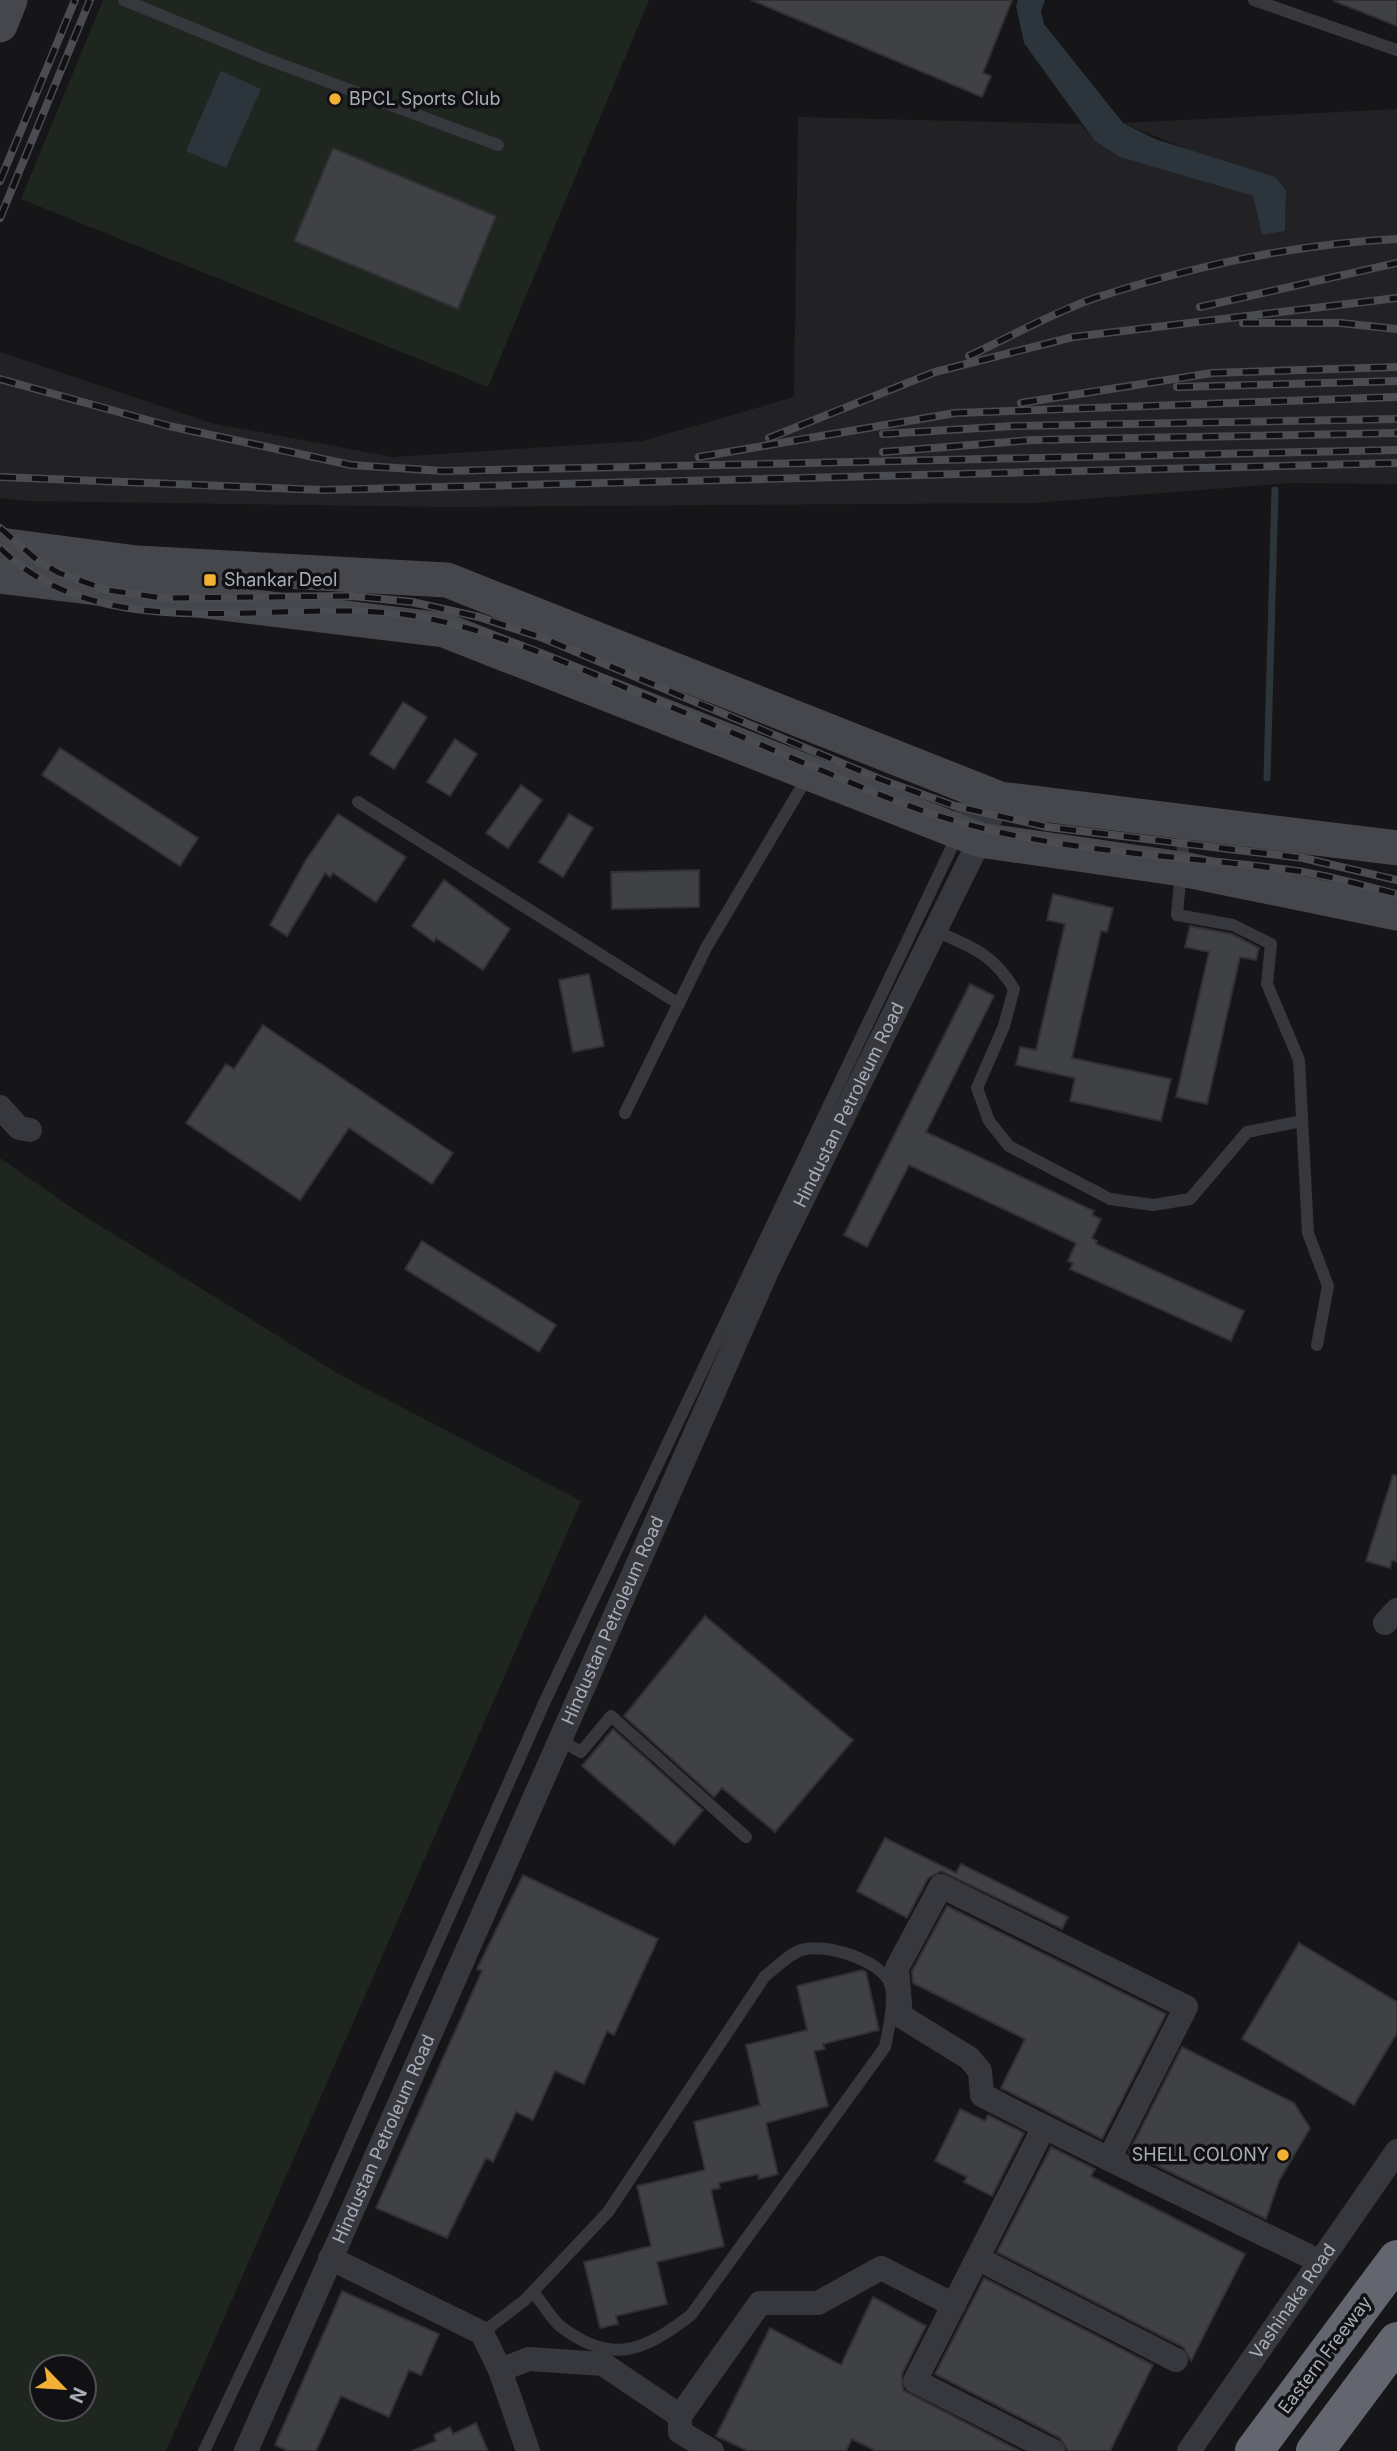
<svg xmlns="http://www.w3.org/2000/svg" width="1397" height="2451" font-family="Inter,sans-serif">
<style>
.built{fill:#222225}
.green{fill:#1e261f;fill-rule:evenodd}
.water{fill:#2c353c}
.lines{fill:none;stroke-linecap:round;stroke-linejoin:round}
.stream{stroke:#2c353c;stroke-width:7}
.building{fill:#404145;stroke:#303034;stroke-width:2}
.lane{stroke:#37383d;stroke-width:12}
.street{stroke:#37383d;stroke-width:24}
.secondary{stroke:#45474d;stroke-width:35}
.highway{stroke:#63666e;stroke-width:38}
.rail-casing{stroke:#4a4c52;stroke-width:8}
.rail{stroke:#111113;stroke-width:5;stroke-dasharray:16;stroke-linecap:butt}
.poi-dot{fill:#f2b134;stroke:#111113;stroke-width:2.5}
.labels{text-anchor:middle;stroke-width:7;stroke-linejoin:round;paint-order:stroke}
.poi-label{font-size:18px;fill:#a8adb8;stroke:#111113;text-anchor:start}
.street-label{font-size:18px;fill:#a8adb8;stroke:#111113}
</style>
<rect width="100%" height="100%" fill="#161618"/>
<!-- built -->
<path class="built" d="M 1397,109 L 1397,484 L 1290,483 L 1033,503 L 447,507 L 26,501 L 0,498 L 0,352 L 211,423 L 393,457 L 642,441 L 794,397 L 798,117 L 1081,124 L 1095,141 L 1121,157 L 1253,196 L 1262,235 L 1285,231 L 1286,190 L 1123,123 Z"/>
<!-- green -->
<g class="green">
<path d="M 103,0 L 649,0 L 488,387 L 21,199 Z"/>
<path d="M 0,1158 L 78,1212 L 342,1376 L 581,1501 L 166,2451 L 0,2451 ZM 42,2367 L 84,2367 L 84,2409 L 42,2409 Z"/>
</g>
<!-- water -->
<g class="water">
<path d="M 1018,0 L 1045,0 L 1041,11 L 1044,24 L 1123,123 L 1155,139 L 1275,177 L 1286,190 L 1285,231 L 1262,235 L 1253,196 L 1120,157 L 1095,141 L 1024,43 L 1016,6 Z"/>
<path d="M 221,71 L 261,89 L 226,168 L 186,151 Z"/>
</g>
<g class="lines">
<!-- stream -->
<path class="stream" d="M 1267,778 L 1275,490"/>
</g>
<!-- building -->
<g class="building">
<path d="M 751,0 L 1012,0 L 983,73 L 991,76 L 982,97 Z"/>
<path d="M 1334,0 L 1397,0 L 1397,26 L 1334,1 Z"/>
<path d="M 333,148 L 496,216 L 458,309 L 294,241 Z"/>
<path d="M 403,702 L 427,717 L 394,769 L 370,754 Z"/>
<path d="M 455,739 L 477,754 L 450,796 L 427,782 Z"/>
<path d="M 60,748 L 198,838 L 180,866 L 42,775 Z"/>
<path d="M 521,785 L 542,800 L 508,848 L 486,833 Z"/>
<path d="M 338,814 L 406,857 L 376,902 L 333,873 L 330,877 L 325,873 L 287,936 L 270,925 L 306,860 Z"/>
<path d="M 569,814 L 593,828 L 563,877 L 539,862 Z"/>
<path d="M 699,870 L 699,907 L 612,909 L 611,872 Z"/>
<path d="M 444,880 L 510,929 L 483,970 L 436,938 L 434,942 L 412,926 Z"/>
<path d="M 1053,894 L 1113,908 L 1107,932 L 1101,931 L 1072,1058 L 1171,1079 L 1161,1121 L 1070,1101 L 1075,1078 L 1016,1065 L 1020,1047 L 1036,1050 L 1065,924 L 1047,920 Z"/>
<path d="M 1190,926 L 1232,934 L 1259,948 L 1256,960 L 1240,957 L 1207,1104 L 1176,1097 L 1209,952 L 1185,947 Z"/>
<path d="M 589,974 L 604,1046 L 573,1052 L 559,980 Z"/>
<path d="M 970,984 L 994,996 L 926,1132 L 1094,1211 L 1092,1215 L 1101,1219 L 1092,1238 L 1097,1241 L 1096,1244 L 1244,1311 L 1231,1341 L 1070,1269 L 1073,1263 L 1068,1261 L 1076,1243 L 909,1165 L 867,1247 L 844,1235 Z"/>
<path d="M 263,1025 L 453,1153 L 432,1184 L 349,1128 L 300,1200 L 186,1123 L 226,1064 L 234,1069 Z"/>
<path d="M 422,1241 L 556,1325 L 539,1352 L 405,1269 Z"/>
<path d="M 1393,1475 L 1397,1476 L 1397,1562 L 1392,1560 L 1390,1568 L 1366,1561 Z"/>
<path d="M 705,1616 L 853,1740 L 775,1832 L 722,1788 L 714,1797 L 624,1716 Z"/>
<path d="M 613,1729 L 703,1810 L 674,1845 L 582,1766 Z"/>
<path d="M 885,1838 L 956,1873 L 961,1864 L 1068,1917 L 1062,1929 L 941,1871 L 928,1878 L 907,1918 L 857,1891 Z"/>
<path d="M 523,1875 L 658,1939 L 614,2035 L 607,2031 L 584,2084 L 555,2071 L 533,2120 L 516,2112 L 493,2162 L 486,2158 L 447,2238 L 376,2208 L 482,1971 L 477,1969 Z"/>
<path d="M 947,1906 L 1166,2014 L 1102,2139 L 1001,2088 L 1025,2039 L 913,1983 L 912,1971 Z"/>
<path d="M 1299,1943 L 1397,2002 L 1397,2033 L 1354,2105 L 1242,2039 Z"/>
<path d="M 862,1970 L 866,1972 L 879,2030 L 823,2044 L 825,2049 L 814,2051 L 828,2106 L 766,2123 L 778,2174 L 759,2179 L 758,2174 L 719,2183 L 720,2188 L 711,2190 L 724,2246 L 657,2262 L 667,2304 L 616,2316 L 618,2324 L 600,2328 L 584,2262 L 651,2246 L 637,2186 L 705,2170 L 694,2122 L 760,2105 L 746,2045 L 807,2030 L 797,1986 Z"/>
<path d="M 1182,2047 L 1294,2103 L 1310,2128 L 1279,2181 L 1266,2219 L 1129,2152 Z"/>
<path d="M 960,2109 L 985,2121 L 988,2115 L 1024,2133 L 992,2196 L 964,2182 L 967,2177 L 935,2161 Z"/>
<path d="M 1051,2147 L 1095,2169 L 1091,2176 L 1245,2254 L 1191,2361 L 1183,2347 L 997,2252 Z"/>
<path d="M 984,2278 L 1153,2365 L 1110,2451 L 1068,2451 L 1060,2438 L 935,2374 Z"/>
<path d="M 342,2291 L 439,2334 L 421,2375 L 409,2370 L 389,2417 L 341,2396 L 316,2451 L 288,2451 L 275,2445 Z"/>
<path d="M 873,2297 L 926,2326 L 902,2374 L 903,2390 L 1020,2451 L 876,2451 L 852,2439 L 846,2451 L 748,2451 L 716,2436 L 770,2328 L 841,2365 Z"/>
<path d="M 476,2423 L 488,2451 L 412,2451 L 436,2441 L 434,2435 L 450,2427 L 453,2434 Z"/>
</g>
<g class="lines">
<!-- lane -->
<g class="lane">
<path d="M 124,0 L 267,59 L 498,145"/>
<path d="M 1254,0 L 1397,50"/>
<path d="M 358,802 L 679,1004"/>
<path d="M 1185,824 L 1177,915 L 1233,925 L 1271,944 L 1267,984 L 1299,1060 L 1308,1233 L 1328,1286 L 1317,1345"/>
<path d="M 935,931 C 972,947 993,954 1014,989 L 1004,1026 L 977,1088 L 989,1121 L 1009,1146 L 1110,1199 L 1153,1205 L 1190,1199 L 1247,1132 L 1302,1121"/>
<path d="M 625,1113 L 706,948 L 808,776"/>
<path d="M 560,1740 L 581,1752 L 611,1716 L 746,1837"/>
<path d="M 482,2333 L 525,2300 L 608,2212 L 765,1976 C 776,1968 789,1954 801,1950 C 824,1942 886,1961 891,1987 C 894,2006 889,2027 885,2047 L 691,2315 C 644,2351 612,2366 560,2326 C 550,2317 542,2302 533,2292"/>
<path d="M 204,2451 L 321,2205 L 545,1701 L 959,832"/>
</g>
<!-- street -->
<g class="street">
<path d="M 959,832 L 978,790"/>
<path d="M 0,1107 L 19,1128 L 30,1130"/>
<path d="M 1385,1623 L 1397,1610"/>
<path d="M 1044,2127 L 915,2381 L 1053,2451"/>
<path d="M 1109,2159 L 1186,2007 L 941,1886 L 897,1968 L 901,2016 L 969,2058 L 980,2071 L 982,2095 C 1093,2153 1206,2206 1319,2261"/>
<path d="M 330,2258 L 482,2333 L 500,2370 L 528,2451"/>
<path d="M 979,2259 L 1176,2360"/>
<path d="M 500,2370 L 529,2359 L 603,2364 L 680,2416 L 760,2303 L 818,2303 L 881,2268 L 954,2305"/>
<path d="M 680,2416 L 680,2432 L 712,2451"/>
<path id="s1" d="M 246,2451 L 768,1269 L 1000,799"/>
<path id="s2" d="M 1189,2451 L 1397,2151"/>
</g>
<!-- secondary -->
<g class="secondary">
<path d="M 0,25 L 10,0"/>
<path d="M 0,545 L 137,563 L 447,580 L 1000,799 L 1397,848"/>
<path d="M 0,576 L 444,630 L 980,840 L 1182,869 L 1397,913"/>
</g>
<!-- highway -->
<g class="highway">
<path d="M 1254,2451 L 1397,2259"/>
<path d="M 1315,2451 L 1397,2341"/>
</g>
<defs>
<g id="rail">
<path d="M 0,181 L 75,0"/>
<path d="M 0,218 L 90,0"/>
<path d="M 1200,307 L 1397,263"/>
<path d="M 1243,323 L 1341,323 L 1397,329"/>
<path d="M 969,356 C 1010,337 1052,313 1095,298 C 1193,266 1294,244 1397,239"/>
<path d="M 0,379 L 169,426 L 351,465 L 443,471 L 1397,450"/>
<path d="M 1177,387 L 1397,381"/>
<path d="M 1021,403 L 1212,373 L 1397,367"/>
<path d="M 883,434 L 1014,426 L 1397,419"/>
<path d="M 769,438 L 935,372 L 1073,337 L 1397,298"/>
<path d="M 883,452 L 1033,440 L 1397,433"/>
<path d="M 699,457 L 955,413 L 1397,397"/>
<path d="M 0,477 L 322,490 L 1397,463"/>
<path d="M 0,528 L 38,561 L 59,573 L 107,590 L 163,598 L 353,596 L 412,602 L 479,617 L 543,638 L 882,780 L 955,806 L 1048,827 L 1303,858 L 1397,880"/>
<path d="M 0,548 C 104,651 277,597 409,615 C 479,626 545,654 610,681 C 675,709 741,736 806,764 C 853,783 900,805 949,819 C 1061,853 1182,855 1297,871 C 1331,876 1364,886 1397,894"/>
</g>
</defs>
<!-- rail casing -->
<use href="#rail" class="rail-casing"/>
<!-- rail -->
<use href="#rail" class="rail"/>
</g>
<!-- markers -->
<g class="poi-dot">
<circle cx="335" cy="99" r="7"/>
<rect x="203" y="573" width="14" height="14" rx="3.5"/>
<circle cx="1283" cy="2155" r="7"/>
</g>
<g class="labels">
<!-- poi labels -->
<g class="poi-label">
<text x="349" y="105">BPCL Sports Club</text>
<text x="224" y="586">Shankar Deol</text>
<text x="1269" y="2161" text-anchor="end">SHELL COLONY</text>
</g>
<!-- street labels -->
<g class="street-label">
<text dy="6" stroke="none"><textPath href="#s1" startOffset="1475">Hindustan Petroleum Road</textPath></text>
<text dy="6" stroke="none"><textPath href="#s1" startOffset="908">Hindustan Petroleum Road</textPath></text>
<text dy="6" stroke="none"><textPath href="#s1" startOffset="341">Hindustan Petroleum Road</textPath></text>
<text dy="6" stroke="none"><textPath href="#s2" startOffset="182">Vashinaka Road</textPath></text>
<text transform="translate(1325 2355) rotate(-53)" y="6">Eastern Freeway</text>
</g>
</g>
<!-- north arrow -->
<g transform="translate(63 2388) rotate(115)"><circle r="33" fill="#111113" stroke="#4d4f55" stroke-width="2"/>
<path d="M0-5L12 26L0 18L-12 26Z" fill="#f2b134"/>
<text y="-10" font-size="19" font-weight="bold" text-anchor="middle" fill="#a8adb8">N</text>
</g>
</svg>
